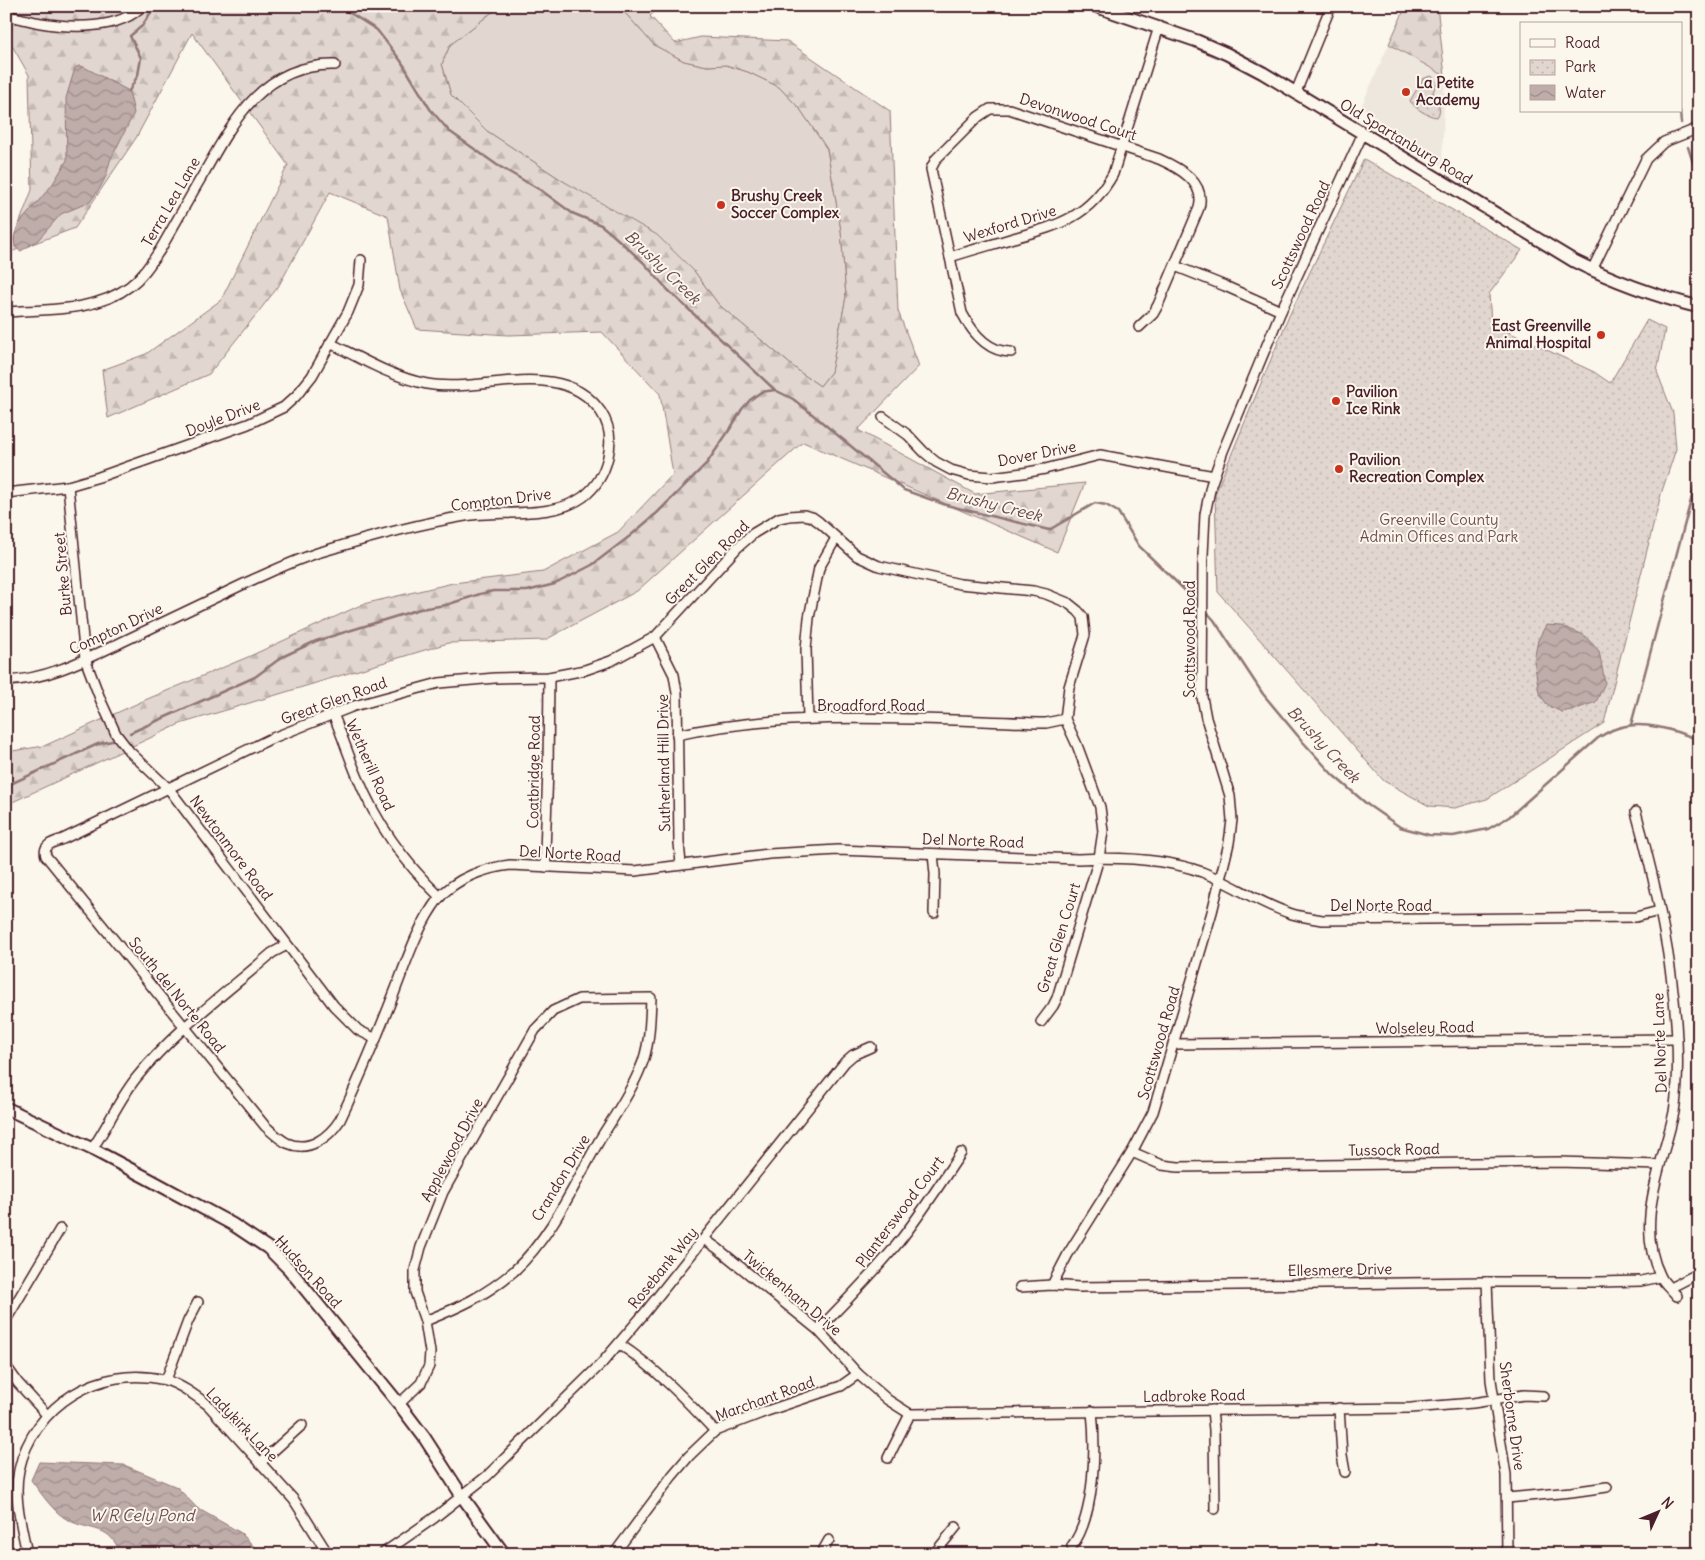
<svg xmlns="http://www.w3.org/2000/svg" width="1705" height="1560" font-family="Delius,sans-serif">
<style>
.built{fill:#eee7de}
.green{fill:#e2d7d0;stroke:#967b7e}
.forest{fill:url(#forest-firs);stroke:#967b7e}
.park{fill:url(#park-dots);stroke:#967b7e}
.water{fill:url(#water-waves);stroke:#907477}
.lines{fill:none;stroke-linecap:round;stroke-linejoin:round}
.stream{stroke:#907477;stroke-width:2.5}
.street-casing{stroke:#4a1f2b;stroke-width:12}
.secondary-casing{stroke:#4a1f2b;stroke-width:15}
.street{stroke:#fbf7ec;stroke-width:9}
.secondary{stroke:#fbf7ec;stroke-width:11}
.poi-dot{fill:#c8321e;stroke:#fbf7ec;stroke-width:2}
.labels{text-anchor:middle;stroke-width:4;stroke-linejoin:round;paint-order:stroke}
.poi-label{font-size:15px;font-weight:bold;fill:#4a1f2b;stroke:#fbf7ec;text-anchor:start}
.street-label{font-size:15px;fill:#4a1f2b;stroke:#fbf7ec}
.park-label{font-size:15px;fill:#704d54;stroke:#fbf7ec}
.water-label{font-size:16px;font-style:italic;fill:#6d4a51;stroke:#fbf7ec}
</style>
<defs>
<pattern id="forest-firs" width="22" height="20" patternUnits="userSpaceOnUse" patternTransform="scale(1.25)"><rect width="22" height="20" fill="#e2d7d0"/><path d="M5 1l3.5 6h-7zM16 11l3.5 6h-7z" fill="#c3b8b3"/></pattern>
<pattern id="park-dots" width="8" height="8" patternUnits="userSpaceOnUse" patternTransform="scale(1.25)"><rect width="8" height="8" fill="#e2d7d0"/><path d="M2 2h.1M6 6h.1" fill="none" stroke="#c3b8b3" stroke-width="1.8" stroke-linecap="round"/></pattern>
<pattern id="water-waves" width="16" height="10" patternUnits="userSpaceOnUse" patternTransform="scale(1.25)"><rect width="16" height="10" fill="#bfadaa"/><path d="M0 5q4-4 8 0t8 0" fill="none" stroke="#9d8c8b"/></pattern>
</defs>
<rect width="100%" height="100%" fill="#fbf7ec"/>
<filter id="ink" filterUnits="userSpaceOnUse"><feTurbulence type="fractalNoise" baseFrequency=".02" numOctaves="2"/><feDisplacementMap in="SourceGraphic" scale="10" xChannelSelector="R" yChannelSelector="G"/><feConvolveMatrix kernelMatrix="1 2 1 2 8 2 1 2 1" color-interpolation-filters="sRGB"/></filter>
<g filter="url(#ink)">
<!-- built -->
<path class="built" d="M 1389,44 L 1445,76 L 1442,166 L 1361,107 Z"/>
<!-- green -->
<path class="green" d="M 500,6 L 615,6 L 626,14 L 654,45 L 684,61 L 707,66 L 726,65 L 748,72 L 779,87 L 800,109 L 827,149 L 841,230 L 846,297 L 831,372 L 820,386 L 801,373 L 719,305 L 694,271 L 563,181 L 487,131 L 451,95 L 442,64 L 450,45 Z"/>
<!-- forest -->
<g class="forest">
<path d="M 6,6 L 500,6 L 450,45 L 442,64 L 451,95 L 487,131 L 563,181 L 657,235 L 694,271 L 719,305 L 801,373 L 820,386 L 831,372 L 846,297 L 841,230 L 827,149 L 800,109 L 779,87 L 748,72 L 726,65 L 707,66 L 684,61 L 654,45 L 626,14 L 615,6 L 661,6 L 650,16 L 675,43 L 701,37 L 787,41 L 890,111 L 898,311 L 919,366 L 858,430 L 975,494 L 1085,483 L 1057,552 L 803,442 L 637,591 L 545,640 L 448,643 L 180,724 L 6,805 L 6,752 L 44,746 L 145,700 L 248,657 L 363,604 L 453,583 L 543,572 L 618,532 L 673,474 L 660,394 L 602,332 L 508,335 L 417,329 L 400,290 L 388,216 L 330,192 L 278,287 L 209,374 L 108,418 L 102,370 L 146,354 L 221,300 L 288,165 L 192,33 L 136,138 L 75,228 L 8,253 L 32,190 L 29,75 L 6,35 Z"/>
<path d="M 1406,6 L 1437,6 L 1445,76 L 1389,44 Z"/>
</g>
<!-- park -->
<g class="park">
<path d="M 1430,76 L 1433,77 L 1437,83 L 1433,92 C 1437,100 1443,109 1437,117 C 1427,116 1416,109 1410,101 L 1423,79 Z"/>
<path d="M 1364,159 L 1522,250 L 1489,294 L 1491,324 L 1594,372 L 1610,383 L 1647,320 L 1665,329 L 1657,372 L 1673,413 L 1676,449 L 1661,494 L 1604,723 L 1487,799 L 1455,808 L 1429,806 L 1384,781 L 1218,592 L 1215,494 L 1289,316 Z"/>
</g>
<!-- water -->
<g class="water">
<path d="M 79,66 L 84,67 L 129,91 L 134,113 L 110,161 L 106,176 L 100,188 L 90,202 L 61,214 L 38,240 L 21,251 L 15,247 L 14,237 L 18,225 L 52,185 L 67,160 L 66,98 L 75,68 Z"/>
<path d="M 1546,625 L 1562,626 L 1584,635 L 1599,651 L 1605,683 L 1596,702 L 1576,709 L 1562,712 L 1548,706 L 1539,693 L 1534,660 L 1538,640 Z"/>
<path d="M 39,1462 L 124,1465 L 177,1487 L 197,1508 L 241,1533 L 261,1554 L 120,1554 C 111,1524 91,1532 68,1520 C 53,1512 41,1493 31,1480 Z"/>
</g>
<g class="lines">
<!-- stream -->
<g class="stream">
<path d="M 339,6 L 377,30 L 401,61 L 430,109 L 449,131 L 497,165 L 542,191 L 572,213 L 601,225 L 613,235 L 643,262 L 668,290 L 775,390 L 793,399 L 812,414 L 904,490 L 946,505 L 1049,530 L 1095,503 L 1106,505 L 1118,512 L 1139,546 L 1199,604"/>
<path d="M 129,91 L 138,75 L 141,58 L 130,36 L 142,26 L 155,6"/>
<path d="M 1680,111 L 1681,123"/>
<path d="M 1688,147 L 1699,181"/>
<path d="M 1205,610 L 1214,620 L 1263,694 L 1303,742 L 1333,775 L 1368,805 L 1400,827 L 1429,835 L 1453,836 L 1488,829 L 1509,817 L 1598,738 C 1603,735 1609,731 1615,729 C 1642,719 1674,730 1699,740"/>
<path d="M 1631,725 L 1699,470"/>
<path d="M 130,733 L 255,677 L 282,657 L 316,641 L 420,609 L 446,605 L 480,594 L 493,591 L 527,591 L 555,584 L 592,565 L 630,536 L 657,513 L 707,463 L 732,426 L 742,409 L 750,400 L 761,392 L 775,390"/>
<path d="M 6,786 L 98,744 L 112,741"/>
<path d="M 6,1465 L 8,1465"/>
</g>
<defs>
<g id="street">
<path d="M 6,16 C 18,17 29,21 41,23 C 71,28 120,30 142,6"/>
<path d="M 1296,92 L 1331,6"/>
<path d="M 950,257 C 972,250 994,244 1017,237 C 1060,225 1090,216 1113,174 L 1159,27"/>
<path d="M 1175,266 L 1225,286 L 1281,311"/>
<path d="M 1592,270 L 1646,159 L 1664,142 L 1699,128"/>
<path d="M 6,312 C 48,309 96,312 130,286 C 143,276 151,263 160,250 C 175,224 189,198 204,173 C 234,119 265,63 335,65"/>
<path d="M 1011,352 C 988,352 972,332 962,313 L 931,169 L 936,159 L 978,117 L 990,109 L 1009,109 L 1159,159 C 1179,168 1206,182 1199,208 L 1158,305 L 1153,314 L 1139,327"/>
<path d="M 883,417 L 908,435 L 924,452 L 936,462 L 951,470 L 969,475 L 992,477 L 1023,473 L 1045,469 L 1100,455 L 1214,476"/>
<path d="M 68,486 L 85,659 L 101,701 L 116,734 L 129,751 L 169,789 L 334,1006 L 358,1030 L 376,1039"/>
<path d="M 6,493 L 68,486 L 99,477 L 248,424 L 284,407 L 296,396 L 312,376 L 348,312 L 359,285 L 361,260"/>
<path d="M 655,637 L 674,675 L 677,693 L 679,843 L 681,864"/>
<path d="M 6,681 C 49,679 86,659 124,641 C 166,621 208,601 250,581 C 275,570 299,558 324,551 C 370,537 418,524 465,516 C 501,510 553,519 583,497 C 607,479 619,439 601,412 C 563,356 483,394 427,384 C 392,377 362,359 330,343"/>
<path d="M 333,714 C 342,735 349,757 358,778 C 376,823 405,863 440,897"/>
<path d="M 808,719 L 806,649 L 809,618 L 819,568 L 836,538"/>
<path d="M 677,735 C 796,709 925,720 1046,723 L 1065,719"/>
<path d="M 1636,812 C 1656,884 1674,965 1677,1040 C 1678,1064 1678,1088 1674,1112 C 1663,1164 1634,1222 1660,1275 C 1663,1283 1671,1289 1677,1296"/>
<path d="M 933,854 L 935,874 L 934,913"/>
<path d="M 546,867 L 545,852 L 548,769 L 549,677"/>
<path d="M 1041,1022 L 1053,1006 L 1057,998 L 1099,858 L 1103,831 L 1100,807 L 1077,745 L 1065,719 L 1069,687 L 1085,635 L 1083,617 L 1078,611 L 1068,603 L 1046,594 L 1033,591 L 960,584 L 879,566 L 857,556 L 819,522 L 812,517 L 804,515 L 789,516 L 779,518 L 754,533 L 738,547 L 655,637 L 611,661 L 585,670 L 549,677 L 495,678 L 439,683 L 354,706 L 270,739 L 63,839 C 55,842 42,844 46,856 L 265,1126 C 272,1132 279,1139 287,1143 C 309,1153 329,1137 340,1120 C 360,1078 378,1034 395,991 C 407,960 418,925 439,898 C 456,878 485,868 510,865 L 635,871 L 769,854 L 838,850 L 1078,859 C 1119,857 1163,858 1202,872 C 1233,884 1260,904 1292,914 C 1302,917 1312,918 1322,920 L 1636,917 L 1659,911"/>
<path d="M 1174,1044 L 1677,1039"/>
<path d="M 92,1149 C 108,1126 119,1099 137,1077 C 175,1030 226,993 272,953 L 287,945"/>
<path d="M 1132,1152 L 1162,1165 L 1178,1167 L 1559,1162 L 1659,1165"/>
<path d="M 704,1239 L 717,1248 L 818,1330 L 858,1374 L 888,1400 L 910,1414 L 1411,1408 L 1473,1403 L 1524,1395 L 1544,1396"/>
<path d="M 1487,1282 L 1491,1380 L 1506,1475 L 1507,1554"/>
<path d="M 1052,1285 L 1068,1254 L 1132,1152 L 1153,1112 L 1212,912 L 1229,843 L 1232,820 L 1230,796 L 1206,718 L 1202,697 L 1203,555 L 1205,514 L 1211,485 L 1223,451 L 1281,311 L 1363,133"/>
<path d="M 1020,1287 L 1052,1285 L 1079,1287 L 1487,1282 L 1599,1282 L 1641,1281 L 1660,1277"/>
<path d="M 1670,1288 L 1699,1273"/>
<path d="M 6,1320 L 60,1229"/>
<path d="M 818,1330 C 844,1303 870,1277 894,1248 C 919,1218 939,1185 961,1153"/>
<path d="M 619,1344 C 655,1367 686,1400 715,1431"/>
<path d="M 6,1366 L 18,1383 L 47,1415"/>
<path d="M 166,1380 L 188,1321 L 198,1302"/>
<path d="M 399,1404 L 421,1383 L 429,1366 L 430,1352 L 425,1321 L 415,1292 L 415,1270 L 421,1247 L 443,1192 L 535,1030 L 553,1011 L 579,999 L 651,998 C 650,1021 650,1047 640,1069 C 630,1094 613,1118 599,1141 C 574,1185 552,1236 514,1271 C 485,1296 460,1307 425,1321"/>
<path d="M 1339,1408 L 1342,1455 L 1345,1472"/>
<path d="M 1212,1410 L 1214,1430 L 1215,1509"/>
<path d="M 888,1458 L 910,1414"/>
<path d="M 260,1463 L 302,1425"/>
<path d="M 1507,1498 L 1571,1492 L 1607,1487"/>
<path d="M 1072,1546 C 1095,1516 1096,1448 1092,1411"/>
<path d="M 27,1554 C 22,1527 13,1498 19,1470 C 33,1405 100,1364 165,1380 C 180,1384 196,1396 208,1405 L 294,1500 L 328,1554"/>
<path d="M 382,1554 L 434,1518 L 487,1476 L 602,1363 L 643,1315 L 845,1062 L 853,1055 L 871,1047"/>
<path d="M 614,1554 L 672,1476 L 689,1456 L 715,1431 L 767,1411 L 841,1386 L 858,1374"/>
<path d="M 821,1554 L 829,1540"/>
<path d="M 934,1554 L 956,1527"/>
</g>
<g id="secondary">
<path d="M 1095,6 L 1197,41 L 1227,54 L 1263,73 L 1574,261 C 1614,281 1655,296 1699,307"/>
<path d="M 6,1108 L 92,1149 L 145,1177 L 232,1224 L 268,1248 L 289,1269 L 399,1404 L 424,1437 L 462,1496 L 504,1554"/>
</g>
</defs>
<!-- street casing -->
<use href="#street" class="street-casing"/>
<!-- secondary casing -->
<use href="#secondary" class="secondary-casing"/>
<!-- street -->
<use href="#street" class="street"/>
<!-- secondary -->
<use href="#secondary" class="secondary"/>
</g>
</g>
<!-- markers -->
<g class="poi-dot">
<circle cx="1406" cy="92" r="5"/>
<circle cx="721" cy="205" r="5"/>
<circle cx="1601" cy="335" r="5"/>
<circle cx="1336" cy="401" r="5"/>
<circle cx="1339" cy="469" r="5"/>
</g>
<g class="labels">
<!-- poi labels -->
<g class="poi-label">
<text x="1416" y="88">La Petite<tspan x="1416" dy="17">Academy</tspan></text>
<text x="731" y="201">Brushy Creek<tspan x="731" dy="17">Soccer Complex</tspan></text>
<text x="1591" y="331" text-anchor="end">East Greenville<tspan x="1591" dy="17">Animal Hospital</tspan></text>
<text x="1346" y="397">Pavilion<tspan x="1346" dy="17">Ice Rink</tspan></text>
<text x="1349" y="465">Pavilion<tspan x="1349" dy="17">Recreation Complex</tspan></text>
</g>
<!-- street labels -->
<g class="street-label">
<text transform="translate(1078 117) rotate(18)" y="5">Devonwood Court</text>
<text transform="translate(1406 142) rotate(31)" y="5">Old Spartanburg Road</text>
<text transform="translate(171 202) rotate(-60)" y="5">Terra Lea Lane</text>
<text transform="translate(1010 224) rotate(-17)" y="5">Wexford Drive</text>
<text transform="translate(1301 235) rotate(-65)" y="5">Scottswood Road</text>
<text transform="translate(223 418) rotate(-21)" y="5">Doyle Drive</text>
<text transform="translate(1037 454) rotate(-11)" y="5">Dover Drive</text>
<text transform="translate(501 500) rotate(-7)" y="5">Compton Drive</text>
<text transform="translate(707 563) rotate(-45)" y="5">Great Glen Road</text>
<text transform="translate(63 574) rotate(-95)" y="5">Burke Street</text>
<text transform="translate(116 629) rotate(-25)" y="5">Compton Drive</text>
<text transform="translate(1190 639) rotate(-90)" y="5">Scottswood Road</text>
<text transform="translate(334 701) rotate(-20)" y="5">Great Glen Road</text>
<text x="871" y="711">Broadford Road</text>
<text transform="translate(664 763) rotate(-91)" y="5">Sutherland Hill Drive</text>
<text transform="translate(370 765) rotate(66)" y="5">Wetherill Road</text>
<text transform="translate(534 772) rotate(-89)" y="5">Coatbridge Road</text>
<text transform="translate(973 841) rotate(2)" y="5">Del Norte Road</text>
<text transform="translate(231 848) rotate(53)" y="5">Newtonmore Road</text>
<text transform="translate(570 854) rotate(3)" y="5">Del Norte Road</text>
<text x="1381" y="911">Del Norte Road</text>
<text transform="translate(1059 938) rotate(-73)" y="5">Great Glen Court</text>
<text transform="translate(177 995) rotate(51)" y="5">South del Norte Road</text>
<text transform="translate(1425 1028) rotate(-1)" y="5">Wolseley Road</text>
<text transform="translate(1159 1043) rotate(-74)" y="5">Scottswood Road</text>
<text transform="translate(1660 1043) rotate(-92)" y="5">Del Norte Lane</text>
<text transform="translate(452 1150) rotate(-62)" y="5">Applewood Drive</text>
<text transform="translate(1394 1150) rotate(-1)" y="5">Tussock Road</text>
<text transform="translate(561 1178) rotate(-59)" y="5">Crandon Drive</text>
<text transform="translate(900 1212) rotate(-53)" y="5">Planterswood Court</text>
<text transform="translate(663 1268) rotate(-51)" y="5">Rosebank Way</text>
<text transform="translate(1340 1270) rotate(-1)" y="5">Ellesmere Drive</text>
<text transform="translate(308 1272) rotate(48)" y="5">Hudson Road</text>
<text transform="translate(792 1293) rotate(40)" y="5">Twickenham Drive</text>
<text transform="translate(1194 1396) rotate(-1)" y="5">Ladbroke Road</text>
<text transform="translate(765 1399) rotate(-20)" y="5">Marchant Road</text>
<text transform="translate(1512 1416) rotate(82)" y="5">Sherborne Drive</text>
<text transform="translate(242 1425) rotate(46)" y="5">Ladykirk Lane</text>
</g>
<!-- park labels -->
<g class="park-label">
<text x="1439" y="525">Greenville County<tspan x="1439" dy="17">Admin Offices and Park</tspan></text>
</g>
<!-- water labels -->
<g class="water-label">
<text transform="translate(663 267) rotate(44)" y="6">Brushy Creek</text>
<text transform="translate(994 504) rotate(14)" y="6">Brushy Creek</text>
<text transform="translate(1324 744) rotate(47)" y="6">Brushy Creek</text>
<text x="142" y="1521">W R Cely Pond</text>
</g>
</g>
<!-- margin -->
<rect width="1705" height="1560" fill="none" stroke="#fbf7ec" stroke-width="25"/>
<rect x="12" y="12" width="1680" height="1535" fill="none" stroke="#4a1f2b" stroke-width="2" filter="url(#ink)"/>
<!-- legend -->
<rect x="1520" y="22" width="162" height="90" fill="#fbf7ec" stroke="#b4a19f"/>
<rect x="1530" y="39" width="25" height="8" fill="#fbf7ec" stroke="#b4a19f"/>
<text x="1565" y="48" font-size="15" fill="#4a1f2b">Road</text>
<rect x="1530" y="60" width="25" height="15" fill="url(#park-dots)" stroke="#b4a19f"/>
<text x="1565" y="72" font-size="15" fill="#4a1f2b">Park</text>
<rect x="1530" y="85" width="25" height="15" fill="url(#water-waves)" stroke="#b4a19f"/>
<text x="1565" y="98" font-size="15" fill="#4a1f2b">Water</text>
<!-- north arrow -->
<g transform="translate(1658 1512) rotate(46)" stroke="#fbf7ec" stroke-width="4" paint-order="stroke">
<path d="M0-4L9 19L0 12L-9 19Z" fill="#4a1f2b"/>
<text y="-8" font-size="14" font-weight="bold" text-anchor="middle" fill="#4a1f2b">N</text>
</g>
</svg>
